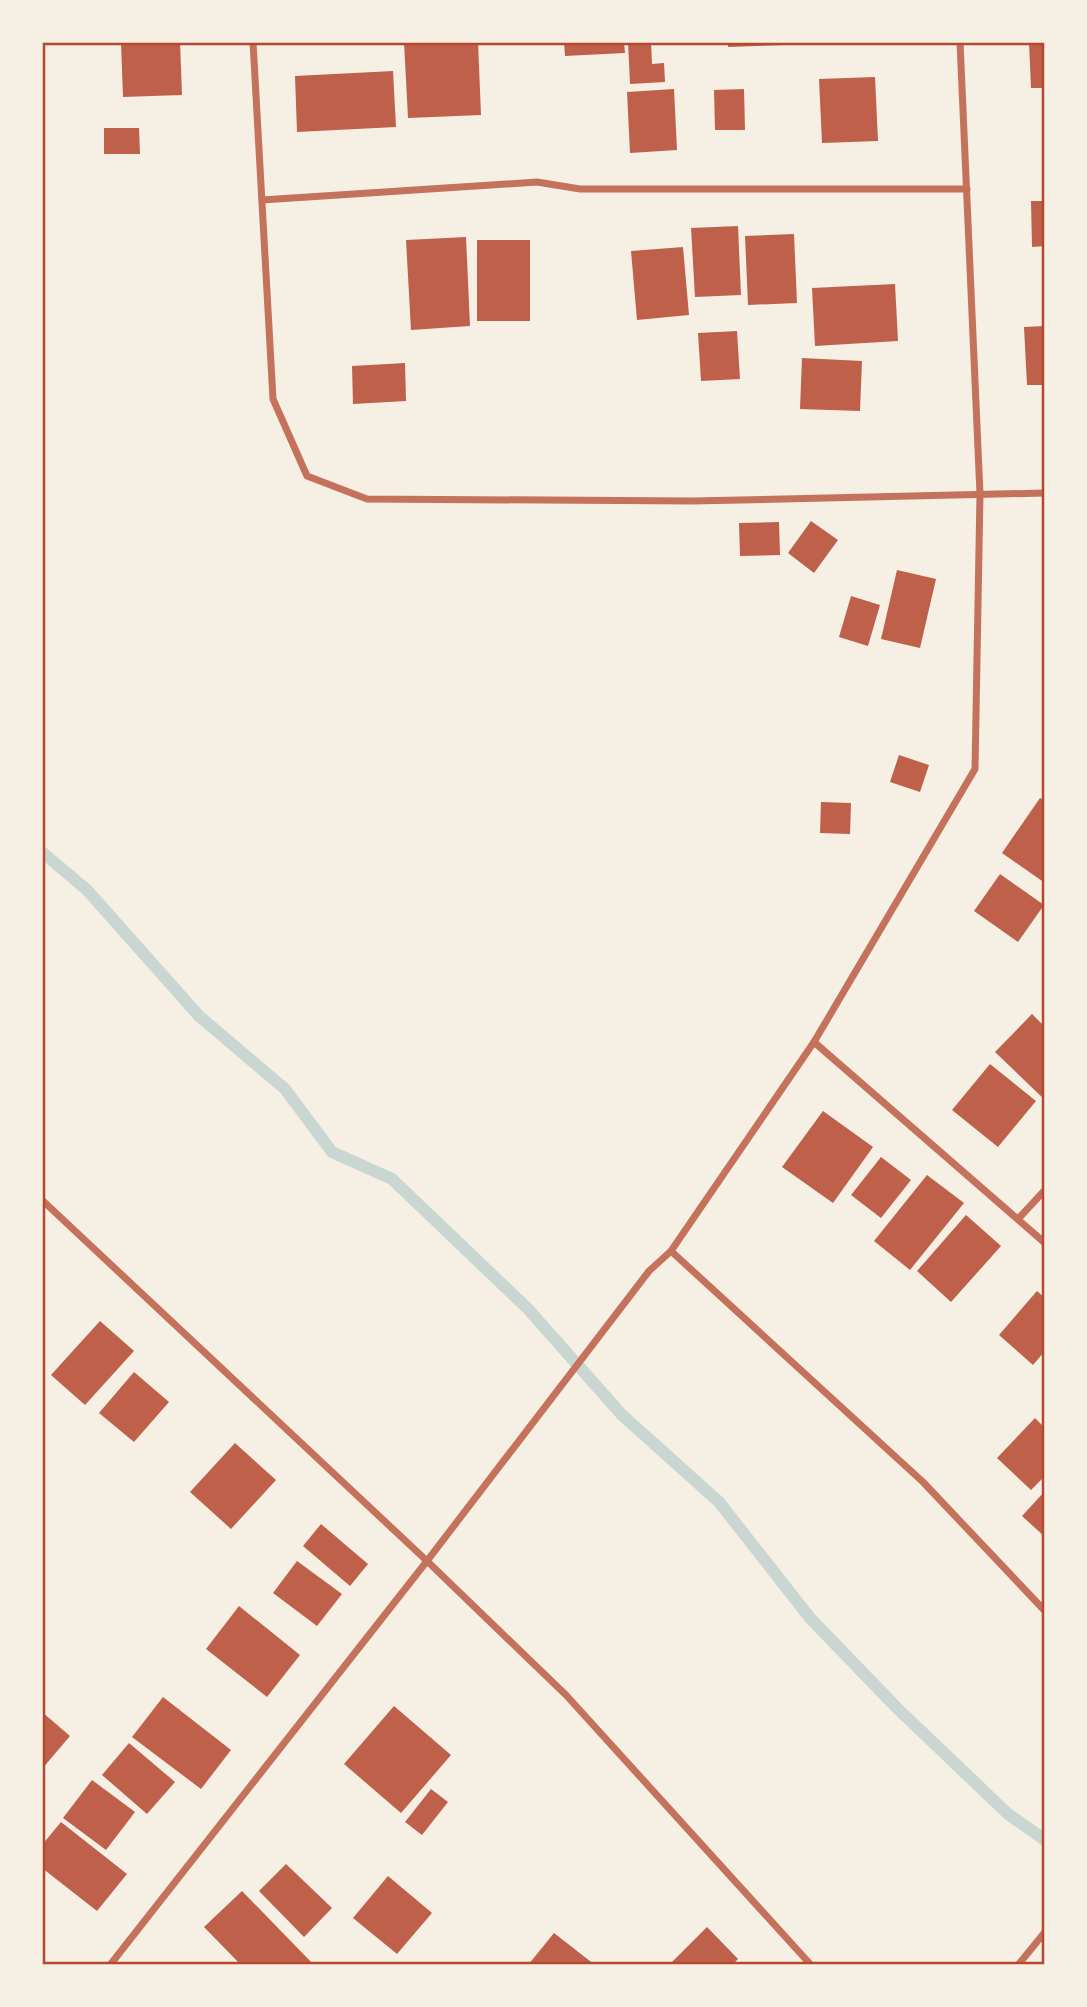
<svg xmlns="http://www.w3.org/2000/svg" width="1087" height="2007" font-family="'Titillium Web',sans-serif">
<style>
.lines{fill:none;stroke-linecap:round;stroke-linejoin:round}
.stream{stroke:#c9d6d2;stroke-width:12}
.building{fill:#bf614a}
.minor{stroke:#c5725c;stroke-width:7}
.neatline{fill:none;stroke:#b5482f;stroke-width:2.5}
</style>
<rect width="100%" height="100%" fill="#f6efe4"/>
<g class="lines">
<!-- stream -->
<path class="stream" d="M 42,852 L 87,890 L 199,1016 L 285,1089 L 332,1152 L 392,1179 L 528,1309 L 622,1415 L 719,1502 L 810,1618 L 897,1708 L 1008,1814 L 1045,1840"/>
</g>
<!-- building -->
<g class="building">
<path d="M 121,42 L 180,42 L 182,95 L 123,97 Z"/>
<path d="M 404,42 L 478,42 L 481,115 L 408,118 Z"/>
<path d="M 564,42 L 624,42 L 625,53 L 565,56 Z"/>
<path d="M 628,42 L 651,42 L 652,64 L 664,63 L 665,82 L 630,84 Z"/>
<path d="M 728,42 L 786,42 L 786,45 L 728,47 Z"/>
<path d="M 1029,42 L 1045,42 L 1045,88 L 1031,88 Z"/>
<path d="M 393,71 L 396,127 L 297,132 L 295,76 Z"/>
<path d="M 875,77 L 878,141 L 822,143 L 819,79 Z"/>
<path d="M 674,89 L 677,150 L 630,153 L 627,92 Z"/>
<path d="M 744,89 L 745,130 L 715,130 L 714,90 Z"/>
<path d="M 104,128 L 139,128 L 140,154 L 104,154 Z"/>
<path d="M 1031,201 L 1045,201 L 1045,246 L 1032,247 Z"/>
<path d="M 738,226 L 741,295 L 695,297 L 691,228 Z"/>
<path d="M 794,234 L 797,303 L 748,305 L 745,236 Z"/>
<path d="M 466,237 L 470,326 L 411,330 L 406,240 Z"/>
<rect x="477" y="240" width="53" height="81"/>
<path d="M 683,247 L 689,315 L 637,320 L 631,251 Z"/>
<path d="M 895,284 L 898,341 L 815,346 L 812,288 Z"/>
<path d="M 1045,326 L 1045,385 L 1027,385 L 1024,327 Z"/>
<path d="M 737,331 L 740,379 L 701,381 L 698,333 Z"/>
<path d="M 802,358 L 862,361 L 860,411 L 800,409 Z"/>
<path d="M 405,363 L 406,401 L 353,404 L 352,366 Z"/>
<path d="M 811,521 L 838,540 L 814,573 L 788,553 Z"/>
<path d="M 779,522 L 780,555 L 740,556 L 739,523 Z"/>
<path d="M 897,570 L 936,579 L 920,648 L 881,639 Z"/>
<path d="M 851,596 L 880,605 L 868,646 L 839,637 Z"/>
<path d="M 899,755 L 929,765 L 920,792 L 890,782 Z"/>
<path d="M 1040,798 L 1045,801 L 1045,883 L 1002,853 Z"/>
<path d="M 821,802 L 851,803 L 850,834 L 820,833 Z"/>
<path d="M 1000,874 L 1044,905 L 1018,942 L 974,911 Z"/>
<path d="M 1032,1014 L 1045,1027 L 1045,1100 L 995,1052 Z"/>
<path d="M 990,1064 L 1036,1101 L 998,1147 L 952,1110 Z"/>
<path d="M 823,1111 L 873,1147 L 833,1203 L 782,1167 Z"/>
<path d="M 881,1157 L 911,1180 L 881,1218 L 851,1195 Z"/>
<path d="M 927,1175 L 964,1203 L 910,1270 L 874,1241 Z"/>
<path d="M 966,1215 L 1001,1246 L 951,1302 L 917,1271 Z"/>
<path d="M 1037,1291 L 1045,1298 L 1045,1351 L 1033,1365 L 999,1335 Z"/>
<path d="M 100,1321 L 134,1351 L 85,1405 L 51,1375 Z"/>
<path d="M 134,1372 L 169,1402 L 134,1442 L 99,1413 Z"/>
<path d="M 1035,1418 L 1045,1428 L 1045,1476 L 1031,1490 L 997,1458 Z"/>
<path d="M 235,1443 L 276,1480 L 231,1529 L 190,1492 Z"/>
<path d="M 1045,1491 L 1045,1537 L 1022,1516 Z"/>
<path d="M 321,1524 L 368,1564 L 350,1586 L 303,1546 Z"/>
<path d="M 297,1561 L 342,1594 L 317,1626 L 273,1593 Z"/>
<path d="M 239,1606 L 300,1655 L 267,1697 L 206,1649 Z"/>
<path d="M 163,1697 L 231,1750 L 201,1789 L 132,1737 Z"/>
<path d="M 394,1706 L 451,1755 L 401,1813 L 344,1764 Z"/>
<path d="M 42,1712 L 70,1736 L 42,1769 Z"/>
<path d="M 129,1743 L 175,1782 L 147,1814 L 102,1775 Z"/>
<path d="M 92,1780 L 135,1812 L 106,1850 L 63,1818 Z"/>
<path d="M 431,1789 L 448,1802 L 422,1835 L 405,1822 Z"/>
<path d="M 61,1822 L 127,1874 L 97,1911 L 42,1868 L 42,1845 Z"/>
<path d="M 286,1864 L 332,1908 L 304,1937 L 259,1891 Z"/>
<path d="M 388,1876 L 432,1913 L 397,1954 L 353,1918 Z"/>
<path d="M 242,1891 L 314,1965 L 241,1965 L 204,1927 Z"/>
<path d="M 707,1927 L 738,1959 L 732,1965 L 669,1965 Z"/>
<path d="M 554,1933 L 595,1965 L 528,1965 Z"/>
</g>
<g class="lines">
<!-- minor -->
<g class="minor">
<path d="M 253,42 L 273,399 L 307,476 L 367,499 L 693,501 L 1045,493"/>
<path d="M 960,42 L 980,494 L 975,769 L 814,1042 L 671,1251 L 923,1482 L 1045,1611"/>
<path d="M 262,200 L 537,182 L 580,189 L 967,189"/>
<path d="M 814,1042 L 1045,1243"/>
<path d="M 42,1200 L 427,1561 L 566,1695 L 811,1965"/>
<path d="M 1018,1219 L 1045,1190"/>
<path d="M 110,1965 L 427,1561 L 649,1271 L 671,1251"/>
<path d="M 1018,1965 L 1045,1932"/>
</g>
</g>
<!-- border -->
<rect width="1087" height="2007" fill="none" stroke="#f6efe4" stroke-width="88"/>
<rect x="44" y="44" width="999" height="1919" class="neatline"/>
</svg>
